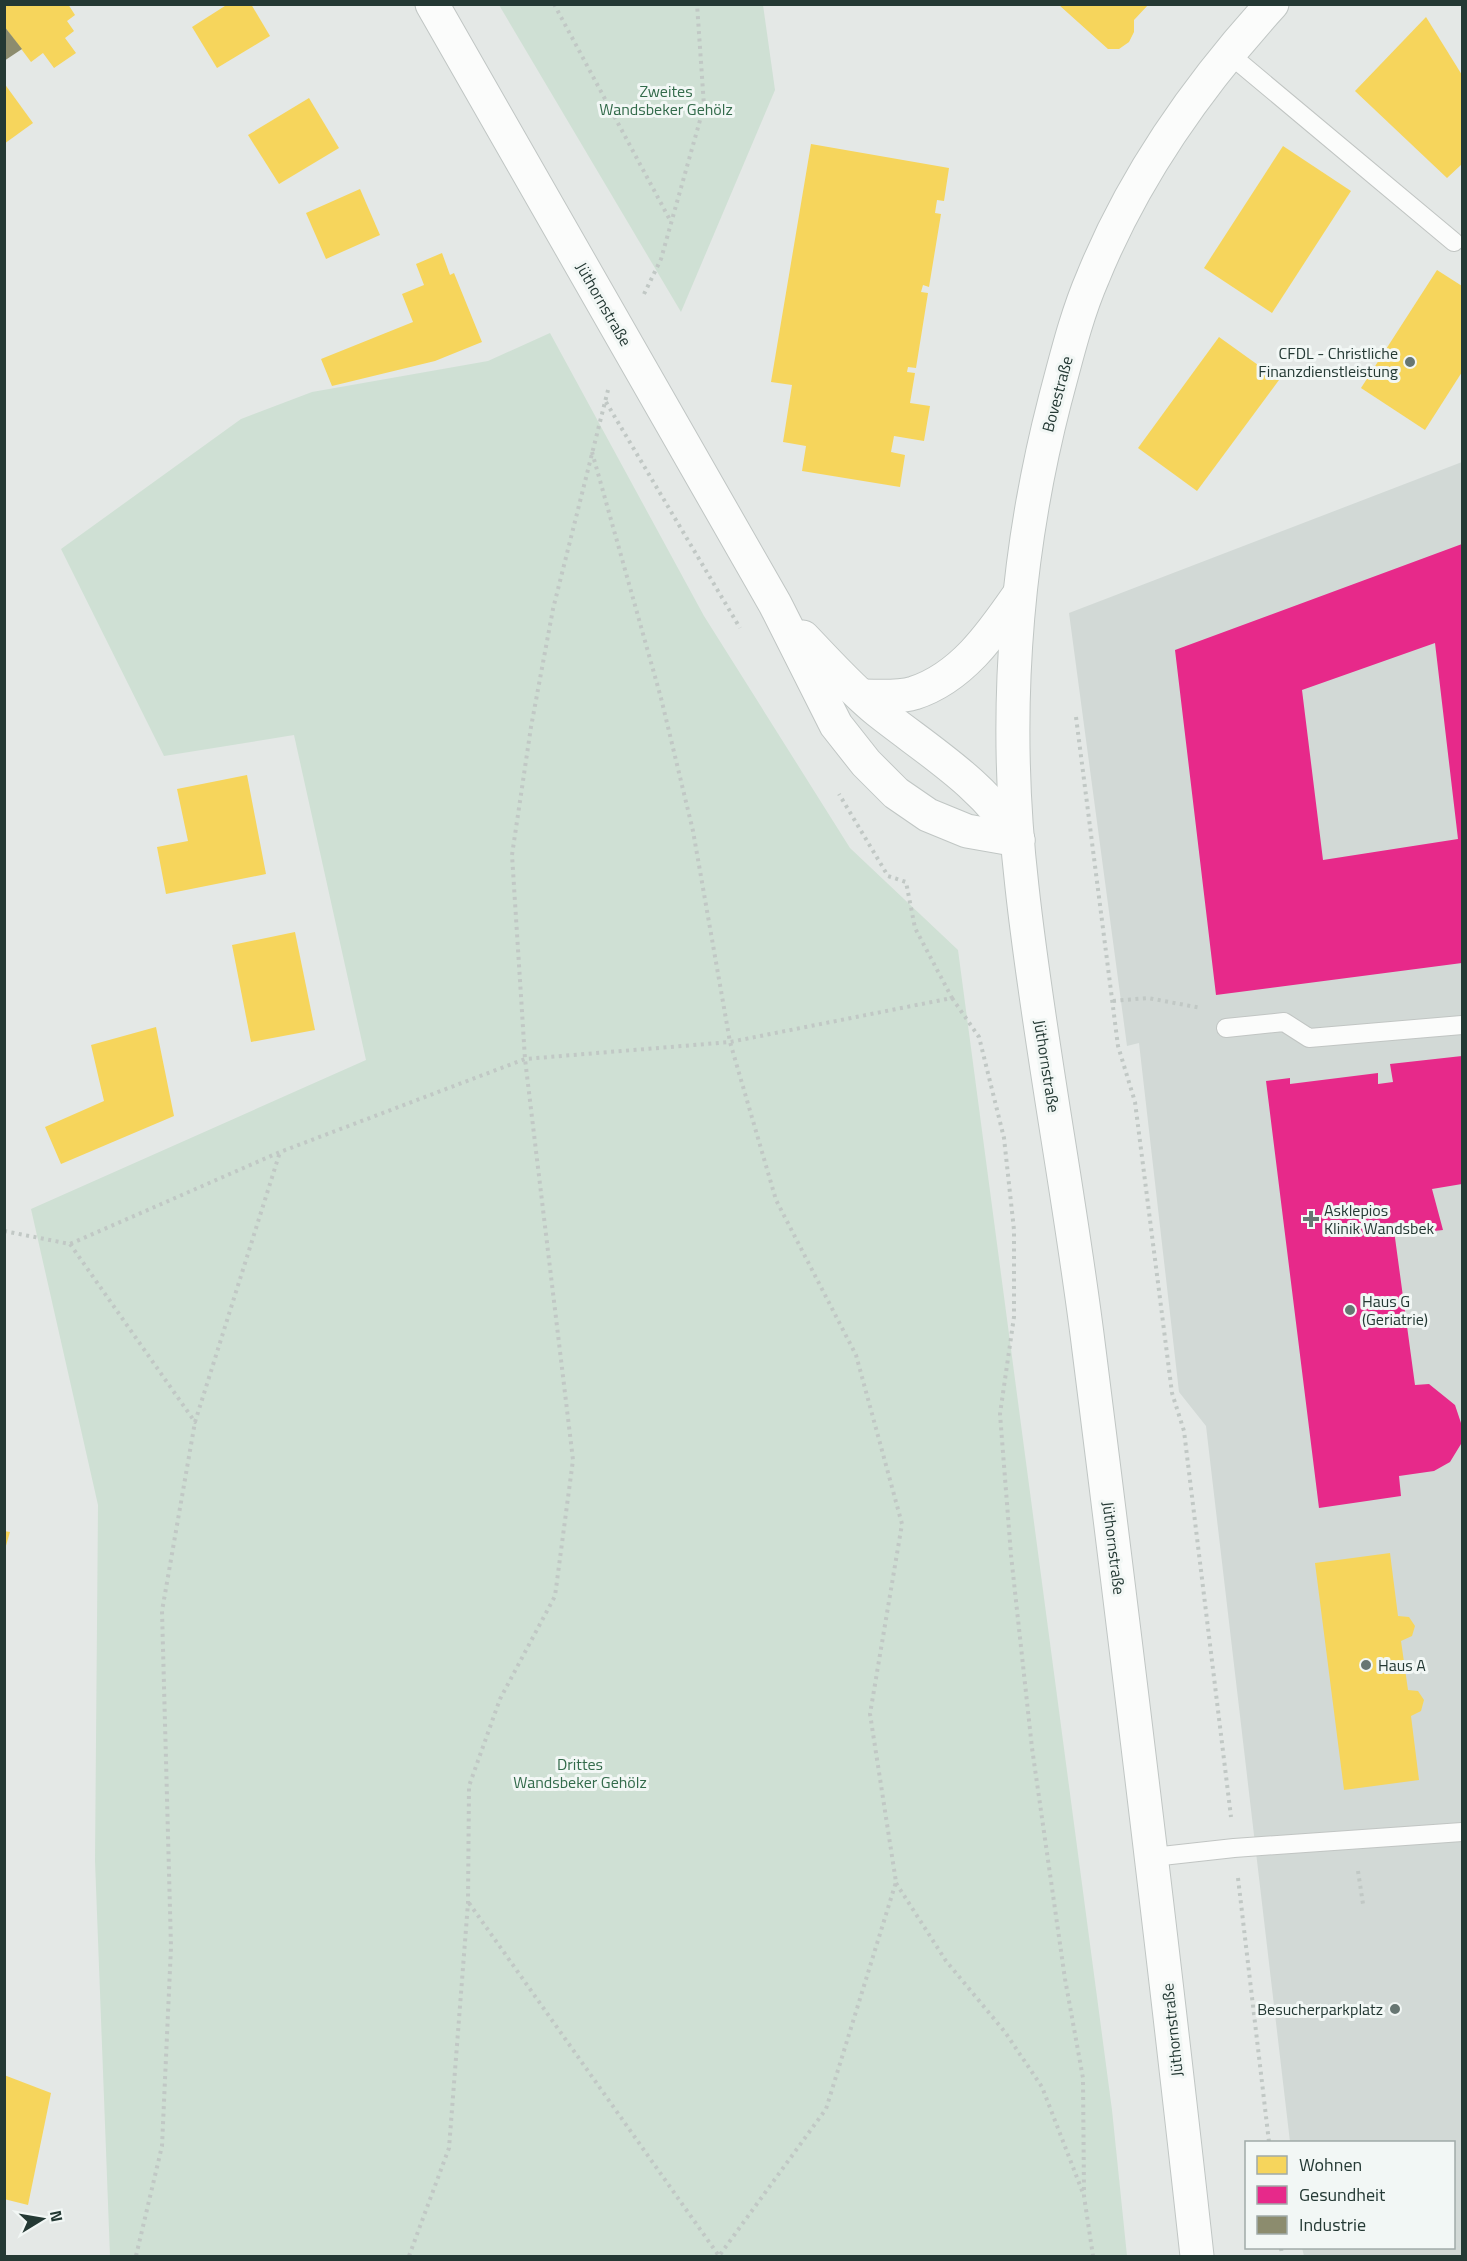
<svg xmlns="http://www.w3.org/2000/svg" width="1467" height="2261" font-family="'Titillium Web',sans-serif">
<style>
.built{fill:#d2d9d6}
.green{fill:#cfe0d4}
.homes{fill:#f6d55c}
.health{fill:#e7298a;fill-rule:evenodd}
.industry{fill:#8c8c6e}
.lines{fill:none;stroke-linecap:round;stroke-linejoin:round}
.lane-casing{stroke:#c1c5c3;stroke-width:20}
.secondary-casing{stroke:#c0c6c4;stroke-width:35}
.path{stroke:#c1c8c5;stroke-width:4;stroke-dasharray:3 4.5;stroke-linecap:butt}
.lane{stroke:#fbfcfb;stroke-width:18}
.secondary{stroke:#fbfcfb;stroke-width:33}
.poi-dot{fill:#677672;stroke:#f2f7f5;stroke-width:2}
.labels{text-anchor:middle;stroke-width:6;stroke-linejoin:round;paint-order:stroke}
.park-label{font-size:16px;fill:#336b4b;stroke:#f2f7f5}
.street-label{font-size:16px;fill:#243934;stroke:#f2f7f5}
.poi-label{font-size:16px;fill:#243934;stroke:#f2f7f5;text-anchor:start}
</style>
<rect width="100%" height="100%" fill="#e4e8e6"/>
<!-- built -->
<path class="built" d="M 1462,462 L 1462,2256 L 1304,2256 L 1302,2248 L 1454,2248 L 1454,2142 L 1290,2142 L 1206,1426 L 1179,1392 L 1139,1043 L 1127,1046 L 1069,613 Z"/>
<!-- green -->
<g class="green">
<path d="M 499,5 L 763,5 L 775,90 L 681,312 Z"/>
<path d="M 550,333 L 704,616 L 850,848 L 958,950 L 1112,2110 L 1127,2256 L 110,2256 L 95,1861 L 98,1505 L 31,1209 L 366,1060 L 294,735 L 164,756 L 61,549 L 241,419 L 312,392 L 488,361 Z"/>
</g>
<!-- homes -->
<g class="homes">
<path d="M 4,4 L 68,4 L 75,15 L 67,21 L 74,31 L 65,38 L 76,53 L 54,68 L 43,53 L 31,62 L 4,26 Z"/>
<path d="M 228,4 L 251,4 L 270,36 L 217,68 L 192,27 Z"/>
<path d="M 1059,5 L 1148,5 L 1134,20 L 1134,32 L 1129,42 L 1119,49 L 1108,49 Z"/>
<path d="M 1426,17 L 1462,75 L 1462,164 L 1447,178 L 1355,91 Z"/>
<path d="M 4,83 L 33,123 L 4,144 Z"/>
<path d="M 309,98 L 339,148 L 279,184 L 248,135 Z"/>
<path d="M 811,144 L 949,168 L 944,201 L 937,200 L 935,213 L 941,214 L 929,287 L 923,285 L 921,292 L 928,293 L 916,368 L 908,367 L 907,372 L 915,373 L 910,403 L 930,406 L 924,441 L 894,436 L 891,452 L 905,455 L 900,487 L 802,471 L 806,446 L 783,442 L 792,385 L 771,382 Z"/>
<path d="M 1283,146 L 1351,191 L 1272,313 L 1204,268 Z"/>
<path d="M 360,189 L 380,235 L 326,259 L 306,213 Z"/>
<path d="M 442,253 L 450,275 L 454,273 L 482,342 L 435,361 L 332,386 L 321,359 L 413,322 L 402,294 L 424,285 L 416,264 Z"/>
<path d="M 1437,270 L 1462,286 L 1462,372 L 1425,430 L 1361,388 Z"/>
<path d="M 1219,337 L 1279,380 L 1197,491 L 1138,448 Z"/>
<path d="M 247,775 L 266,874 L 166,894 L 157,847 L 188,841 L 177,789 Z"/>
<path d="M 295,932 L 315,1030 L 251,1042 L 232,945 Z"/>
<path d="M 156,1027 L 174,1116 L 61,1164 L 45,1127 L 104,1101 L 91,1045 Z"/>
<path d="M 4,1531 L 10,1532 L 5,1549 L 4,1549 Z"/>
<path d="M 1390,1553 L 1398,1616 L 1409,1617 L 1415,1626 L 1412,1636 L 1401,1641 L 1408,1690 L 1418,1691 L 1424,1700 L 1421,1711 L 1411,1716 L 1419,1780 L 1344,1790 L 1315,1563 Z"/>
<path d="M 4,2075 L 51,2093 L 28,2205 L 4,2199 Z"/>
</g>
<!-- health -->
<g class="health">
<path d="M 1462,544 L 1462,963 L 1216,995 L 1175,650 ZM 1435,643 L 1458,839 L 1323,860 L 1302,690 Z"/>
<path d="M 1462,1056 L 1462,1184 L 1432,1189 L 1443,1230 L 1400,1235 L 1398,1222 L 1393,1223 L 1415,1385 L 1429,1384 L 1455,1405 L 1461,1423 L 1461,1444 L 1450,1462 L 1434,1471 L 1399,1476 L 1401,1496 L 1319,1508 L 1266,1081 L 1290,1078 L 1290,1084 L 1378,1073 L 1378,1084 L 1393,1082 L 1390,1064 Z"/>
</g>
<!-- industry -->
<path class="industry" d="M 4,26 L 22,49 L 4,61 Z"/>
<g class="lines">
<defs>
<g id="lane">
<path d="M 1228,53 L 1454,242"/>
<path d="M 1226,1028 L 1284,1022 L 1309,1038 L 1462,1025"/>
<path d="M 1153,1857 L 1234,1848 L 1462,1832"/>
</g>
<g id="secondary">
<path d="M 432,4 L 775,604 L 836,725 L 866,763 L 896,793 L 928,815 L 967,831 L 1018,840"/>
<path d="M 803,637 C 827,662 851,689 878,711 C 927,750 986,785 1018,840"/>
<path d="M 862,696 C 879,696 897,698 914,693 C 961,678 991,635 1018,596"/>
<path d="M 1197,2256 C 1164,1954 1127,1652 1089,1350 C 1070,1195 1039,1042 1022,887 C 1003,723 1014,559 1055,400 C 1066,359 1076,316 1093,277 C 1134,176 1199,84 1272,4"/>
</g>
</defs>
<!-- lane casing -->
<use href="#lane" class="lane-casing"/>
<!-- secondary casing -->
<use href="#secondary" class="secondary-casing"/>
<!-- path -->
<g class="path">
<path d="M 554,4 L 670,220"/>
<path d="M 644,294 L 661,259 L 704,106 L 697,4"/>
<path d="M 606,402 L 740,628"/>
<path d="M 592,452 L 661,698 L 693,831 L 730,1042 L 776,1200 L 856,1355 L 902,1524 L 870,1714 L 896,1882 L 826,2109 L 719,2256"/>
<path d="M 1076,717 L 1118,1046 L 1135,1102 L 1172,1393 L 1184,1431 L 1231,1817"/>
<path d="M 952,998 L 979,1037 L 1004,1138 L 1014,1230 L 1014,1317 L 1000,1414 L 1011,1555 L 1032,1748 L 1065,1979 L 1083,2078 L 1084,2196 L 1093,2256"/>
<path d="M 1113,1001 L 1148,998 L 1201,1008"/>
<path d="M 4,1231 L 70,1244 L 280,1152 L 525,1059 L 730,1042 L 952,998 L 915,928 L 906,882 L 888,876 L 839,794"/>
<path d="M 70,1244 L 195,1422 L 280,1152"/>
<path d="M 1358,1871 L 1363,1904"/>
<path d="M 1238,1878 L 1269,2142"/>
<path d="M 896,1883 L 946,1961 L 1005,2032 L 1042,2087 L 1083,2193"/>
<path d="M 469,1903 L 719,2256"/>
<path d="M 1281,2248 L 1282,2256"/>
<path d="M 136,2256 L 162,2146 L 171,1947 L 162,1611 L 195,1422"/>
<path d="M 409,2256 L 449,2148 L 468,1903 L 469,1786 L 500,1699 L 555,1596 L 573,1460 L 525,1059 L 512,855 L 531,727 L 553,609 L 608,390"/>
</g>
<!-- lane -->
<use href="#lane" class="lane"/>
<!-- secondary -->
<use href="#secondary" class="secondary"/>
</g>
<!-- markers -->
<g class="poi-dot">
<circle cx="1410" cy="362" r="6"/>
<path d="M1308 1210h6v6h6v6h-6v6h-6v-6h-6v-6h6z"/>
<circle cx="1350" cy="1310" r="6"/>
<circle cx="1366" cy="1665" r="6"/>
<circle cx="1395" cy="2009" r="6"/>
</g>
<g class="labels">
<!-- park labels -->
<g class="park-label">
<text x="666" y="97">Zweites<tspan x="666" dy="18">Wandsbeker Gehölz</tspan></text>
<text x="580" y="1770">Drittes<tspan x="580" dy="18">Wandsbeker Gehölz</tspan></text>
</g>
<!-- street labels -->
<g class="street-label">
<text transform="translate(604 304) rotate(60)" y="6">Jüthornstraße</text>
<text transform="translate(1057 394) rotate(-75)" y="6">Bovestraße</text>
<text transform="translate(1047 1066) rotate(81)" y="6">Jüthornstraße</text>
<text transform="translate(1114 1548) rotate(83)" y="6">Jüthornstraße</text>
<text transform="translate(1172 2030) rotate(-96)" y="6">Jüthornstraße</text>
</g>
<!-- poi labels -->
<g class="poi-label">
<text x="1398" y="359" text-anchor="end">CFDL - Christliche<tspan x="1398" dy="18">Finanzdienstleistung</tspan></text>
<text x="1324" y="1216">Asklepios<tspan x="1324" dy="18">Klinik Wandsbek</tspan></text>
<text x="1362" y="1307">Haus G<tspan x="1362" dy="18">(Geriatrie)</tspan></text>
<text x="1378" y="1671">Haus A</text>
<text x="1383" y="2015" text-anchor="end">Besucherparkplatz</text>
</g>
</g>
<!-- border -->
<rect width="1467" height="2261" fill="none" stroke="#243934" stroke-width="12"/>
<!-- legend -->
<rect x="1245" y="2141" width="210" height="108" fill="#f2f7f5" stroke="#a0aba8" stroke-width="1.5"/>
<rect x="1257" y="2156" width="30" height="18" fill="#f6d55c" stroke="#a0aba8" stroke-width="1.5"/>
<text x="1299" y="2171" font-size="18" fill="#243934">Wohnen</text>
<rect x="1257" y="2186" width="30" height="18" fill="#e7298a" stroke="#a0aba8" stroke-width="1.5"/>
<text x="1299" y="2201" font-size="18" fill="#243934">Gesundheit</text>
<rect x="1257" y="2216" width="30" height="18" fill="#8c8c6e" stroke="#a0aba8" stroke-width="1.5"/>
<text x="1299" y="2231" font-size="18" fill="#243934">Industrie</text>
<!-- north arrow -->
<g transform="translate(42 2219) rotate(79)" stroke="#f2f7f5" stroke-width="4.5" paint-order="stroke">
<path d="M0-4.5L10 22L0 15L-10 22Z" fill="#243934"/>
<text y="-9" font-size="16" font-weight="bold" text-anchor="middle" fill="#243934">N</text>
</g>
</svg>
